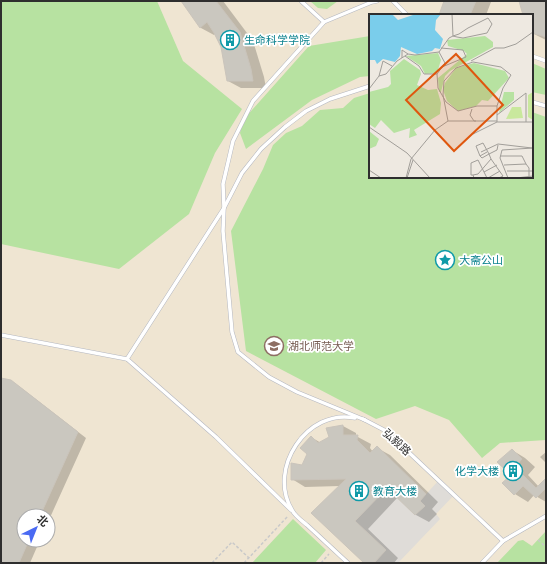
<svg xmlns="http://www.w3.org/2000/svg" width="547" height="564" font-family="'Varela Round','Noto Sans SC',sans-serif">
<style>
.education{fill:#efe5d2;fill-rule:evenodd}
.green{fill:#b7e2a1}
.plaza{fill:#dfdcd8}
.shadow{fill:#0003}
.building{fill:#cac7bf;stroke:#cac4bb}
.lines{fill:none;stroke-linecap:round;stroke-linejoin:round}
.service-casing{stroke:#b4b7c0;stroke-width:4.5}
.path{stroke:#c9c9c9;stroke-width:1.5;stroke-dasharray:3 2;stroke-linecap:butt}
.service{stroke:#fff;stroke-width:3.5}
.labels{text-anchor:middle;stroke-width:3.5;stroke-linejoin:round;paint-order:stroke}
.culture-label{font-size:11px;fill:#0d838f;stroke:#fff;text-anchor:start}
.education-label{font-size:11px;fill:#785e54;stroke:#fff;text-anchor:start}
.street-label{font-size:11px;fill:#2e2e2e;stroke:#fff}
.inset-road{fill:none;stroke:#a19e99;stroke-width:1}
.view{fill:#df570e;fill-opacity:0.15;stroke:#df570e;stroke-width:2}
.inset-edge{fill:none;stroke:#2e2e2e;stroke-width:2}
</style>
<rect width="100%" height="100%" fill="#eee9e1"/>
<!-- education -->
<path class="education" d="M 1,1 L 546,1 L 546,563 L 1,563 ZM 370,15 L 532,15 L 532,177 L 370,177 ZM 24,516 L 48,516 L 48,540 L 24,540 Z"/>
<!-- green -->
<g class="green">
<path d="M 1,1 L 157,1 L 183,61 L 242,109 L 215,153 L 189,214 L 119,269 L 1,244 Z"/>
<path d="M 310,1 L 338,1 L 327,9 L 318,8 Z"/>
<path d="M 370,36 L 370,76 L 360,77 L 312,100 L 246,149 L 240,133 L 243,120 L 309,46 Z"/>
<path d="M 532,63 L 546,69 L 546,95 L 532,92 Z"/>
<path d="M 370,93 L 370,177 L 532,177 L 532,112 L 546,117 L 546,440 L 500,443 L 482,458 L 449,420 L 415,406 L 376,419 L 246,351 L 231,231 L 263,169 L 273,145 L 286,133 L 302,126 L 320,110 L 343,108 L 354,98 Z"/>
<path d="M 293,519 L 326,550 L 315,563 L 252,563 Z"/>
<path d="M 546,531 L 546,563 L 497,563 L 518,541 L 523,540 L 532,546 Z"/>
</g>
<!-- plaza -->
<path class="plaza" d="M 439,480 L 454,495 L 436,514 L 440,519 L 398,563 L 374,563 L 386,550 L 355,521 L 387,488 L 415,515 L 425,506 L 420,501 Z"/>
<!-- shadow -->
<g class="shadow">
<path d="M 183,1 L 223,1 L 253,41 L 264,77 L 266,88 L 241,88 L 228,81 L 222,47 L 215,34 L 214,35 L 201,28 Z"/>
<path d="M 445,1 L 498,1 L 491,2 L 486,15 L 440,15 Z"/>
<path d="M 520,1 L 546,1 L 546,40 L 532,33 L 532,15 L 524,15 Z"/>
<path d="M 1,379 L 11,381 L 20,387 L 86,438 L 48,522 L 48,516 L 24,516 L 24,540 L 40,540 L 30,563 L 1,563 Z"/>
<path d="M 343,426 L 356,433 L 356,436 L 371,444 L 370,448 L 373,452 L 377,448 L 390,455 L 438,502 L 432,509 L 437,514 L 429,522 L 416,515 L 398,497 L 368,529 L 398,558 L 394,563 L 366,563 L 340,486 L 305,487 L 292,479 L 302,466 L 309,454 L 311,437 L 321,443 L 330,438 Z"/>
<path d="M 512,450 L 525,458 L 535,467 L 528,475 L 539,487 L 546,479 L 546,502 L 534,495 L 528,502 L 515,494 Z"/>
<path d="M 546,452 L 546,463 L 540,457 Z"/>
</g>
<!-- building -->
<g class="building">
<path d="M 181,1 L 216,1 L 240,32 L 251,69 L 253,81 L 227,81 L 221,47 L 214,33 L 207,22 L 200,28 Z"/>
<path d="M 444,1 L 476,1 L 470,15 L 439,15 Z"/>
<path d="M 519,1 L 546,1 L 546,37 L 532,33 L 532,15 L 523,15 Z"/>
<path d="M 1,378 L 11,380 L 78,432 L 40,516 L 24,516 L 24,540 L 29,540 L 19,563 L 1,563 Z"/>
<path d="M 343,425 L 343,435 L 358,435 L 357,440 L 370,453 L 377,446 L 426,494 L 420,501 L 425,506 L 415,515 L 387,488 L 355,521 L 386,550 L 374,563 L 364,563 L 311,513 L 346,479 L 291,480 L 291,463 L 302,465 L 307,454 L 300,448 L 311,436 L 318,443 L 329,437 L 326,428 Z"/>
<path d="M 512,449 L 522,459 L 515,467 L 536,488 L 546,478 L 546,488 L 536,498 L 523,486 L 514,495 L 502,483 L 511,475 L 497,462 Z"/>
</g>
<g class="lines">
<defs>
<g id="service">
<path d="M 301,1 L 324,22"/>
<path d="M 393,1 L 407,15"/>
<path d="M 532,56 L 546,61"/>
<path d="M 532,102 L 546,106"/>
<path d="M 1,335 L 127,359 L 216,437 L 291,510"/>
<path d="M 127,359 L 224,208 L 242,173 L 261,149 L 285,127 L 306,111 L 330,99 L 370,86"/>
<path d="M 363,419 L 386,431 L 503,541"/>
<path d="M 365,420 L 297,392 L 269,377 L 238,352 L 232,332 L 223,231 L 224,208 L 223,184 L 233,141 L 253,101 L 324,22 L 372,2 L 377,1"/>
<path d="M 348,563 C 334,550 321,538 307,525 C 302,521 295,516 292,510 C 267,469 307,408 355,418"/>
<path d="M 482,563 L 503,541 L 546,516"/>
</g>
</defs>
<!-- service casing -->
<use href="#service" class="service-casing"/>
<!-- path -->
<g class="path">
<path d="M 538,540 L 546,547"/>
<path d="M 212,563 L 232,542 L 249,558"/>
<path d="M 244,563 L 288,516"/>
<path d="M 321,563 L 329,554"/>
</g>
<!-- service -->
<use href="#service" class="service"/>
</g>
<!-- icons -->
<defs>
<symbol id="building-ring" viewBox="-11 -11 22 22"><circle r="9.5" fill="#fff" stroke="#0f9aa8" stroke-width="1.5"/><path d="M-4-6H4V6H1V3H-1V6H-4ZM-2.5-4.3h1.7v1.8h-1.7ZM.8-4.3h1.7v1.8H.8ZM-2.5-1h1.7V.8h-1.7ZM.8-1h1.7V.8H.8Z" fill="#0f9aa8"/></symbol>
<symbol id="sight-ring" viewBox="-11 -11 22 22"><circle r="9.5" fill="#fff" stroke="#0f9aa8" stroke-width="1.5"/><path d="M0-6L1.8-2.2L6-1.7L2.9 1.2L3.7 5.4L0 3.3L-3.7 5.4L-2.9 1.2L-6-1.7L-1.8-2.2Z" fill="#0f9aa8"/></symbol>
<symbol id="university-ring" viewBox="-11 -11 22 22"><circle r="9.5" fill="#fff" stroke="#8d6e63" stroke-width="1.5"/><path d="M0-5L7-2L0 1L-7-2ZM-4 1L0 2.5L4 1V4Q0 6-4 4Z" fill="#8d6e63"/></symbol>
</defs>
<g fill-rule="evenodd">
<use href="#building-ring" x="219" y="29" width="22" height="22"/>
<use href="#sight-ring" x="434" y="249" width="22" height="22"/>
<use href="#university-ring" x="263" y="335" width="22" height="22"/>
<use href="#building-ring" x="502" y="460" width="22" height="22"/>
<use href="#building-ring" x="348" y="480" width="22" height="22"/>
</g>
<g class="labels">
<!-- culture labels -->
<g class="culture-label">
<text x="244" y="44">生命科学学院</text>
<text x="459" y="264">大斋公山</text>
<text x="499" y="475" text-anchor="end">化学大楼</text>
<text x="373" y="495">教育大楼</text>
</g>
<!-- education labels -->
<g class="education-label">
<text x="288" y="350">湖北师范大学</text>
</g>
<!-- street labels -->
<g class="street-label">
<text transform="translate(397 442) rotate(42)" y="4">弘毅路</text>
</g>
</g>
<!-- overview -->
<g transform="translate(369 14)">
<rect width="164" height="164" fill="#eee9e1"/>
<path d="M 116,22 L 124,28 L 124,33 L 81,57 L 76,62 L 72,78 L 70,78 L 69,64 L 98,40 L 95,37 L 79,32 L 78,26 ZM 69,39 L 72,46 L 68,59 L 56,60 L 52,52 L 37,42 ZM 35,45 L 51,56 L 52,60 L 48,71 L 59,76 L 68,75 L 72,89 L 71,100 L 45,116 L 48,121 L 40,124 L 41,114 L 25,119 L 12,106 L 6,114 L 0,110 L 0,78 L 19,73 L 22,70 L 21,57 ZM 105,49 L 136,57 L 140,64 L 119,87 L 113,86 L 107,92 L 89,97 L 78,87 L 74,76 L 76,69 L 87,54 ZM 135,78 L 145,78 L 145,86 L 130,99 ZM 0,117 L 10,125 L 7,132 L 0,135 Z" fill="#b7e2a1"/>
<path d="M 164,78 L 164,106 L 159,103 L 159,81 ZM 143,93 L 152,93 L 154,104 L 137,105 Z" fill="#c9e89d"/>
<path d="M 0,0 L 23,0 L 29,6 L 47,0 L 72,0 L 67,6 L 66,16 L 74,25 L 71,35 L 66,34 L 63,37 L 48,40 L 32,33 L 31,42 L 26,48 L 14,45 L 8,50 L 6,46 L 0,46 Z" fill="#7acdeb"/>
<path class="inset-road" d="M 72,34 L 94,36 L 97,43 L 73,53M 70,38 L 76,49 L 68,60 L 69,74 L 77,88 L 89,97 L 108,92 L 128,92M 36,42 L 50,52 L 55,60 L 68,60M 33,44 L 33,36 L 39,40M 102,47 L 126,34 L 135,34 L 147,30 L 164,18M 10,62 L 14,47 L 23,52M 0,75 L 10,62 L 17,60 L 28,47 L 39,40 L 46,41 L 70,38 L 80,24 L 84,22 L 90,20 L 99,14 L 119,4 L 123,10 L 118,19 L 94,24 L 88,23 L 84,22 L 83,0M 103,95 L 101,101 L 105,107 L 128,107M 128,101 L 157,79M 79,107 L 74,81 L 75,67 L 87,54 L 104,48 L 132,53 L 142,61 L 134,74 L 128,92 L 128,108M 157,108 L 157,79M 0,113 L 38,139 L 61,164M 104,120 L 128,108 L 164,108M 112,138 L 129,130 L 163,134M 118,138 L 111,142 L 107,132 L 114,129 L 120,140M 120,140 L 128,136 L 129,131M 111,142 L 113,144 L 120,140 L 122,145M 131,142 L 153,142 L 157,150M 135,151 L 157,150 L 160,154 L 160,162M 0,156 L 12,164M 138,157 L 164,157M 115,158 L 128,151M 104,161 L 102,161 L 102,149 L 109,146 L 118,164M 37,164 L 42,145 L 66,116 L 79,107 L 107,107M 38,164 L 44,146M 105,164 L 104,161 L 109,160 L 122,145 L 134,162 L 130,164M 119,164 L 131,157M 139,164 L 131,144 L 133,136 L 164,134M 147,164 L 164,162"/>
<path class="view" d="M 87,40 L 134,91 L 85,137 L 37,86 Z"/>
<rect width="164" height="164" class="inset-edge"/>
</g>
<!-- border -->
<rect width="547" height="564" fill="none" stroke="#2e2e2e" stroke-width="4"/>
<!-- north arrow -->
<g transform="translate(36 528) rotate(43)"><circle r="19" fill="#ffffff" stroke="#ababab"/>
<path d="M0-3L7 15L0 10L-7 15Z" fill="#4a6af3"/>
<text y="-6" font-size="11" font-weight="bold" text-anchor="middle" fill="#2e2e2e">北</text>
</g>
</svg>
